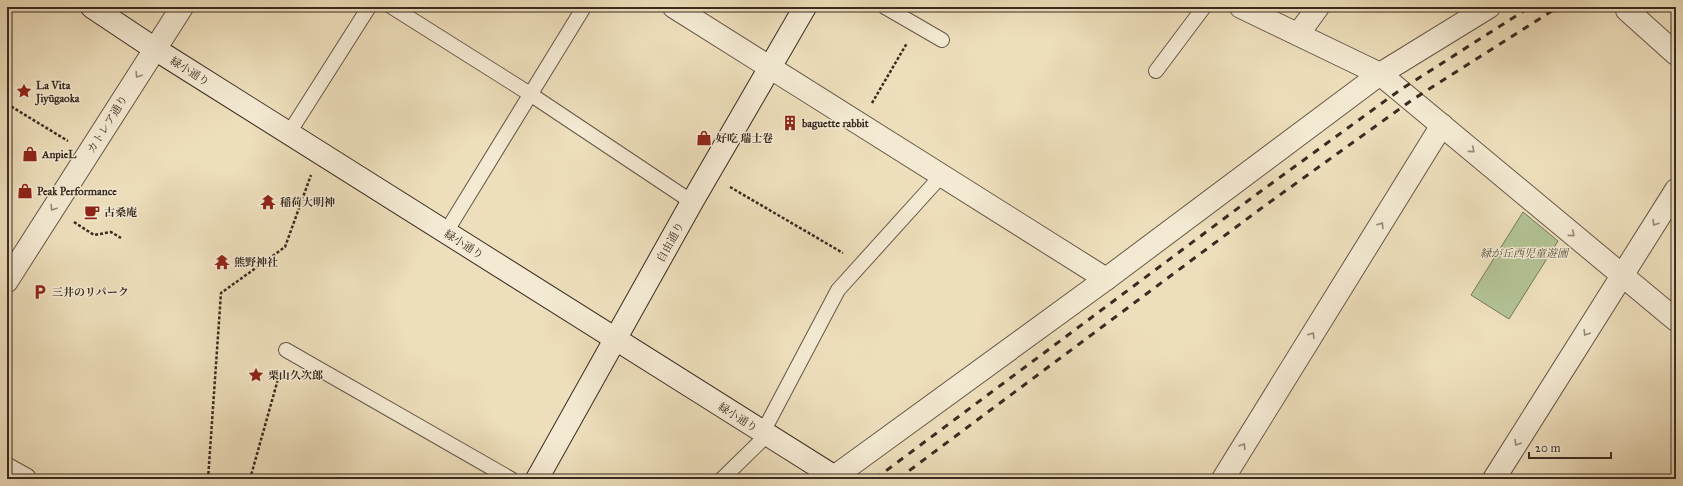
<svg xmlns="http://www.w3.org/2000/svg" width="1683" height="486" font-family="'IM FELL Great Primer','Noto Serif JP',serif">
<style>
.green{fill:#b3c396;stroke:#76775c}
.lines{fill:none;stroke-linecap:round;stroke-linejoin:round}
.lane-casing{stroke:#665848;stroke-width:16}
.street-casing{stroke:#665848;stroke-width:24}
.secondary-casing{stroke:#392b21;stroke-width:24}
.path{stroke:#392b21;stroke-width:2.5;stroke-dasharray:3 2;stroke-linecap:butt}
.lane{stroke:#f4ead3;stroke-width:14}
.street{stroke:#f4ead3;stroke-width:22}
.secondary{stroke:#f4ead3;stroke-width:22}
.rail{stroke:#392b21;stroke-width:3;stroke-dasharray:7 7;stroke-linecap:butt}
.oneway{stroke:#968a7a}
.labels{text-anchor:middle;stroke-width:3;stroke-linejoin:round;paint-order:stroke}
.street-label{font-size:11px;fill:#392b21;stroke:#f4ead3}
.poi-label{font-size:11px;font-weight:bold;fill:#392b21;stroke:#f4ead3;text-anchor:start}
.park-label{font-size:11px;font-style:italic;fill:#58513e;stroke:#f4ead3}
</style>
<rect width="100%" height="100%" fill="#eedfbc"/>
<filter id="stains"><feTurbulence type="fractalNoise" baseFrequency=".005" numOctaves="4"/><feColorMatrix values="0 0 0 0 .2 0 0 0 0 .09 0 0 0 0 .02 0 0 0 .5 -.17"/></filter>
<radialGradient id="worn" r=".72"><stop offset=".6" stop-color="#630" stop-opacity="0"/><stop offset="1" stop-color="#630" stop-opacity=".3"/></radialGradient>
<!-- green -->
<path class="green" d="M 1523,212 L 1558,241 L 1509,319 L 1471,295 Z"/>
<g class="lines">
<defs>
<g id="lane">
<path d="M 392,7 L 530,94 L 692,202"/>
<path d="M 885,7 L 942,40"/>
<path d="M 1156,71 L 1204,7"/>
<path d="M 289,133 L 369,7"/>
<path d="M 446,232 L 584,7"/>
<path d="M 286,350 L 511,479"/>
<path d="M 763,432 L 838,290 L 942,175"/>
<path d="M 722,479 L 767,435"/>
</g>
<g id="street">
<path d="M 674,7 L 1106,279"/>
<path d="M 1241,7 L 1380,74 L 1676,320"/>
<path d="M 1627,10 L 1676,54"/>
<path d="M 1299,33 L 1318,7"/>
<path d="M 7,281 L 182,7"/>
<path d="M 7,469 L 25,479"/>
<path d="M 834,477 L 1106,279 L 1380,74 L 1489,7"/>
<path d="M 1223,479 L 1442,125"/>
<path d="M 1494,479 L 1676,190"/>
</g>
<g id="secondary">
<path d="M 92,7 L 155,49 L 838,479"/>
<path d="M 537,479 L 692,202 L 805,7"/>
</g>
</defs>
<!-- lane casing -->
<use href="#lane" class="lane-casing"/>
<!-- street casing -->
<use href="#street" class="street-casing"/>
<!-- secondary casing -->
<use href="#secondary" class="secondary-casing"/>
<!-- path -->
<g class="path">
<path d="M 872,103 L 907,43"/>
<path d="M 7,104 L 68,141"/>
<path d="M 730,187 L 843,253"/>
<path d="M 74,222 L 94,235 L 111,232 L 121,238"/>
<path d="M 208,479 L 221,293 L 285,247 L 311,175"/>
<path d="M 250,479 L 280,372"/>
</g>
<!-- lane -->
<use href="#lane" class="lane"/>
<!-- street -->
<use href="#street" class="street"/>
<!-- secondary -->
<use href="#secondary" class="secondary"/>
<!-- rail -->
<g class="rail">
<path d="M 875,479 L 1257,194 L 1400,90 L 1530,7"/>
<path d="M 898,479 L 1263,207 L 1412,100 L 1558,7"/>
</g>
</g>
<!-- one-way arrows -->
<defs><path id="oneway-chevron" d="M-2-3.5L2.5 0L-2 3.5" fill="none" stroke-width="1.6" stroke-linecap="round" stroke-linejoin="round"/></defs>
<g class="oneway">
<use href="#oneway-chevron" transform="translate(138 75) rotate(122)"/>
<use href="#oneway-chevron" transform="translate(1472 150) rotate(40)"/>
<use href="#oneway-chevron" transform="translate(53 208) rotate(122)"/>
<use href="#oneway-chevron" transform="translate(1655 223) rotate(122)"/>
<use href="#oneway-chevron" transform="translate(1381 225) rotate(-58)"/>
<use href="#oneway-chevron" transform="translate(1572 234) rotate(40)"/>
<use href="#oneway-chevron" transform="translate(1586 333) rotate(122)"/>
<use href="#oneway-chevron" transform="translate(1312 335) rotate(-58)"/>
<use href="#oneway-chevron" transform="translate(1517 443) rotate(122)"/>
<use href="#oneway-chevron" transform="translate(1243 446) rotate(-58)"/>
</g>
<!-- icons -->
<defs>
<symbol id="sight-bare" viewBox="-9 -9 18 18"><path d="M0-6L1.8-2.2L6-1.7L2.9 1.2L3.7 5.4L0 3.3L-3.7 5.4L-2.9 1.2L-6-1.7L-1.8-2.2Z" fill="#8f2418" stroke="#f4ead3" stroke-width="2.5" paint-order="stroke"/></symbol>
<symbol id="building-bare" viewBox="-9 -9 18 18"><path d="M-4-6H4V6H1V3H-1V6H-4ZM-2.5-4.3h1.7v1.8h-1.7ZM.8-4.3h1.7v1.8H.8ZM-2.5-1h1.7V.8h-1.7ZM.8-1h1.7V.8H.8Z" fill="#8f2418" stroke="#f4ead3" stroke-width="2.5" paint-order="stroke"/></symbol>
<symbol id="shop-bare" viewBox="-9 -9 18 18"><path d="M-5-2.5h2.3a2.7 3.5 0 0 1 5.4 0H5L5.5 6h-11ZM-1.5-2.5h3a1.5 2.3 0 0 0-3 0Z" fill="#8f2418" stroke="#f4ead3" stroke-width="2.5" paint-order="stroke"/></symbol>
<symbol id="temple-bare" viewBox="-9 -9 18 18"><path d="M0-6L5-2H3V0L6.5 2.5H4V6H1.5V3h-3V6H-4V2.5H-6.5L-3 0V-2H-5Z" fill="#8f2418" stroke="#f4ead3" stroke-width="2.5" paint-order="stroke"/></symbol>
<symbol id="cafe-bare" viewBox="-9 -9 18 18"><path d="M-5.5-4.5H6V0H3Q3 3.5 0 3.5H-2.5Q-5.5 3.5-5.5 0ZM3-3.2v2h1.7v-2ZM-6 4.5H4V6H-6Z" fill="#8f2418" stroke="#f4ead3" stroke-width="2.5" paint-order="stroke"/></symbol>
<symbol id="parking-bare" viewBox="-9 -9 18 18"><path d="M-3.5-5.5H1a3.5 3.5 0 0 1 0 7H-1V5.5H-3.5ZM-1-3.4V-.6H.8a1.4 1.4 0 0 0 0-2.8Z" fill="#8f2418" stroke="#f4ead3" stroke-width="2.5" paint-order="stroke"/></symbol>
</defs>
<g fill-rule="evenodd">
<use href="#sight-bare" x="13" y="80" width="22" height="22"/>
<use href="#building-bare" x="779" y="112" width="22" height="22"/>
<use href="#shop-bare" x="693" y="127" width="22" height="22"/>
<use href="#shop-bare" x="19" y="143" width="22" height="22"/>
<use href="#shop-bare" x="14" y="180" width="22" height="22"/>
<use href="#temple-bare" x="257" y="191" width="22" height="22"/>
<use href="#cafe-bare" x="81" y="201" width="22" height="22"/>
<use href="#temple-bare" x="211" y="251" width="22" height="22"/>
<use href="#parking-bare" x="29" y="281" width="22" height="22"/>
<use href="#sight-bare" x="245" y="364" width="22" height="22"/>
</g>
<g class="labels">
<!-- street labels -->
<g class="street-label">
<text transform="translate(190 71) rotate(32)" y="4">緑小通り</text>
<text transform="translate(107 124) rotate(-58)" y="4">カトレア通り</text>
<text transform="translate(670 242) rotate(-61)" y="4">自由通り</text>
<text transform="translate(464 244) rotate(32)" y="4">緑小通り</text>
<text transform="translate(738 417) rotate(32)" y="4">緑小通り</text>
</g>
<!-- poi labels -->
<g class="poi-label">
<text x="36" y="89">La Vita<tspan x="36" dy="13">Jiyūgaoka</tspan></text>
<text x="802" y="127">baguette rabbit</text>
<text x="716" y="142">好吃 瑞士卷</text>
<text x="42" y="158">AnpieL</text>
<text x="37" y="195">Peak Performance</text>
<text x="280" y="206">稲荷大明神</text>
<text x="104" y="216">古桑庵</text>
<text x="234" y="266">熊野神社</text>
<text x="52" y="296">三井のリパーク</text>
<text x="268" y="379">栗山久次郎</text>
</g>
<!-- park labels -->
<g class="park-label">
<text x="1524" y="257">緑が丘西児童遊園</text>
</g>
</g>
<!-- margin -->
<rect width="1683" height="486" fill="none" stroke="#eedfbc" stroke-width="24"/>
<rect x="8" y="8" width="1667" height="470" fill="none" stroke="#392b21" stroke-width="2"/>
<rect x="12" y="12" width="1659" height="462" fill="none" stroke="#392b21"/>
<!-- scale -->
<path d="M1529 452v6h82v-6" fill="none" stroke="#392b21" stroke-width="2"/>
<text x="1535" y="452" font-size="12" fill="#392b21" stroke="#f4ead3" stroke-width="3" paint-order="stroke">20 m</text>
<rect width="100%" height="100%" filter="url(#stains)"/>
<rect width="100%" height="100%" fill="url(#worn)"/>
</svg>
